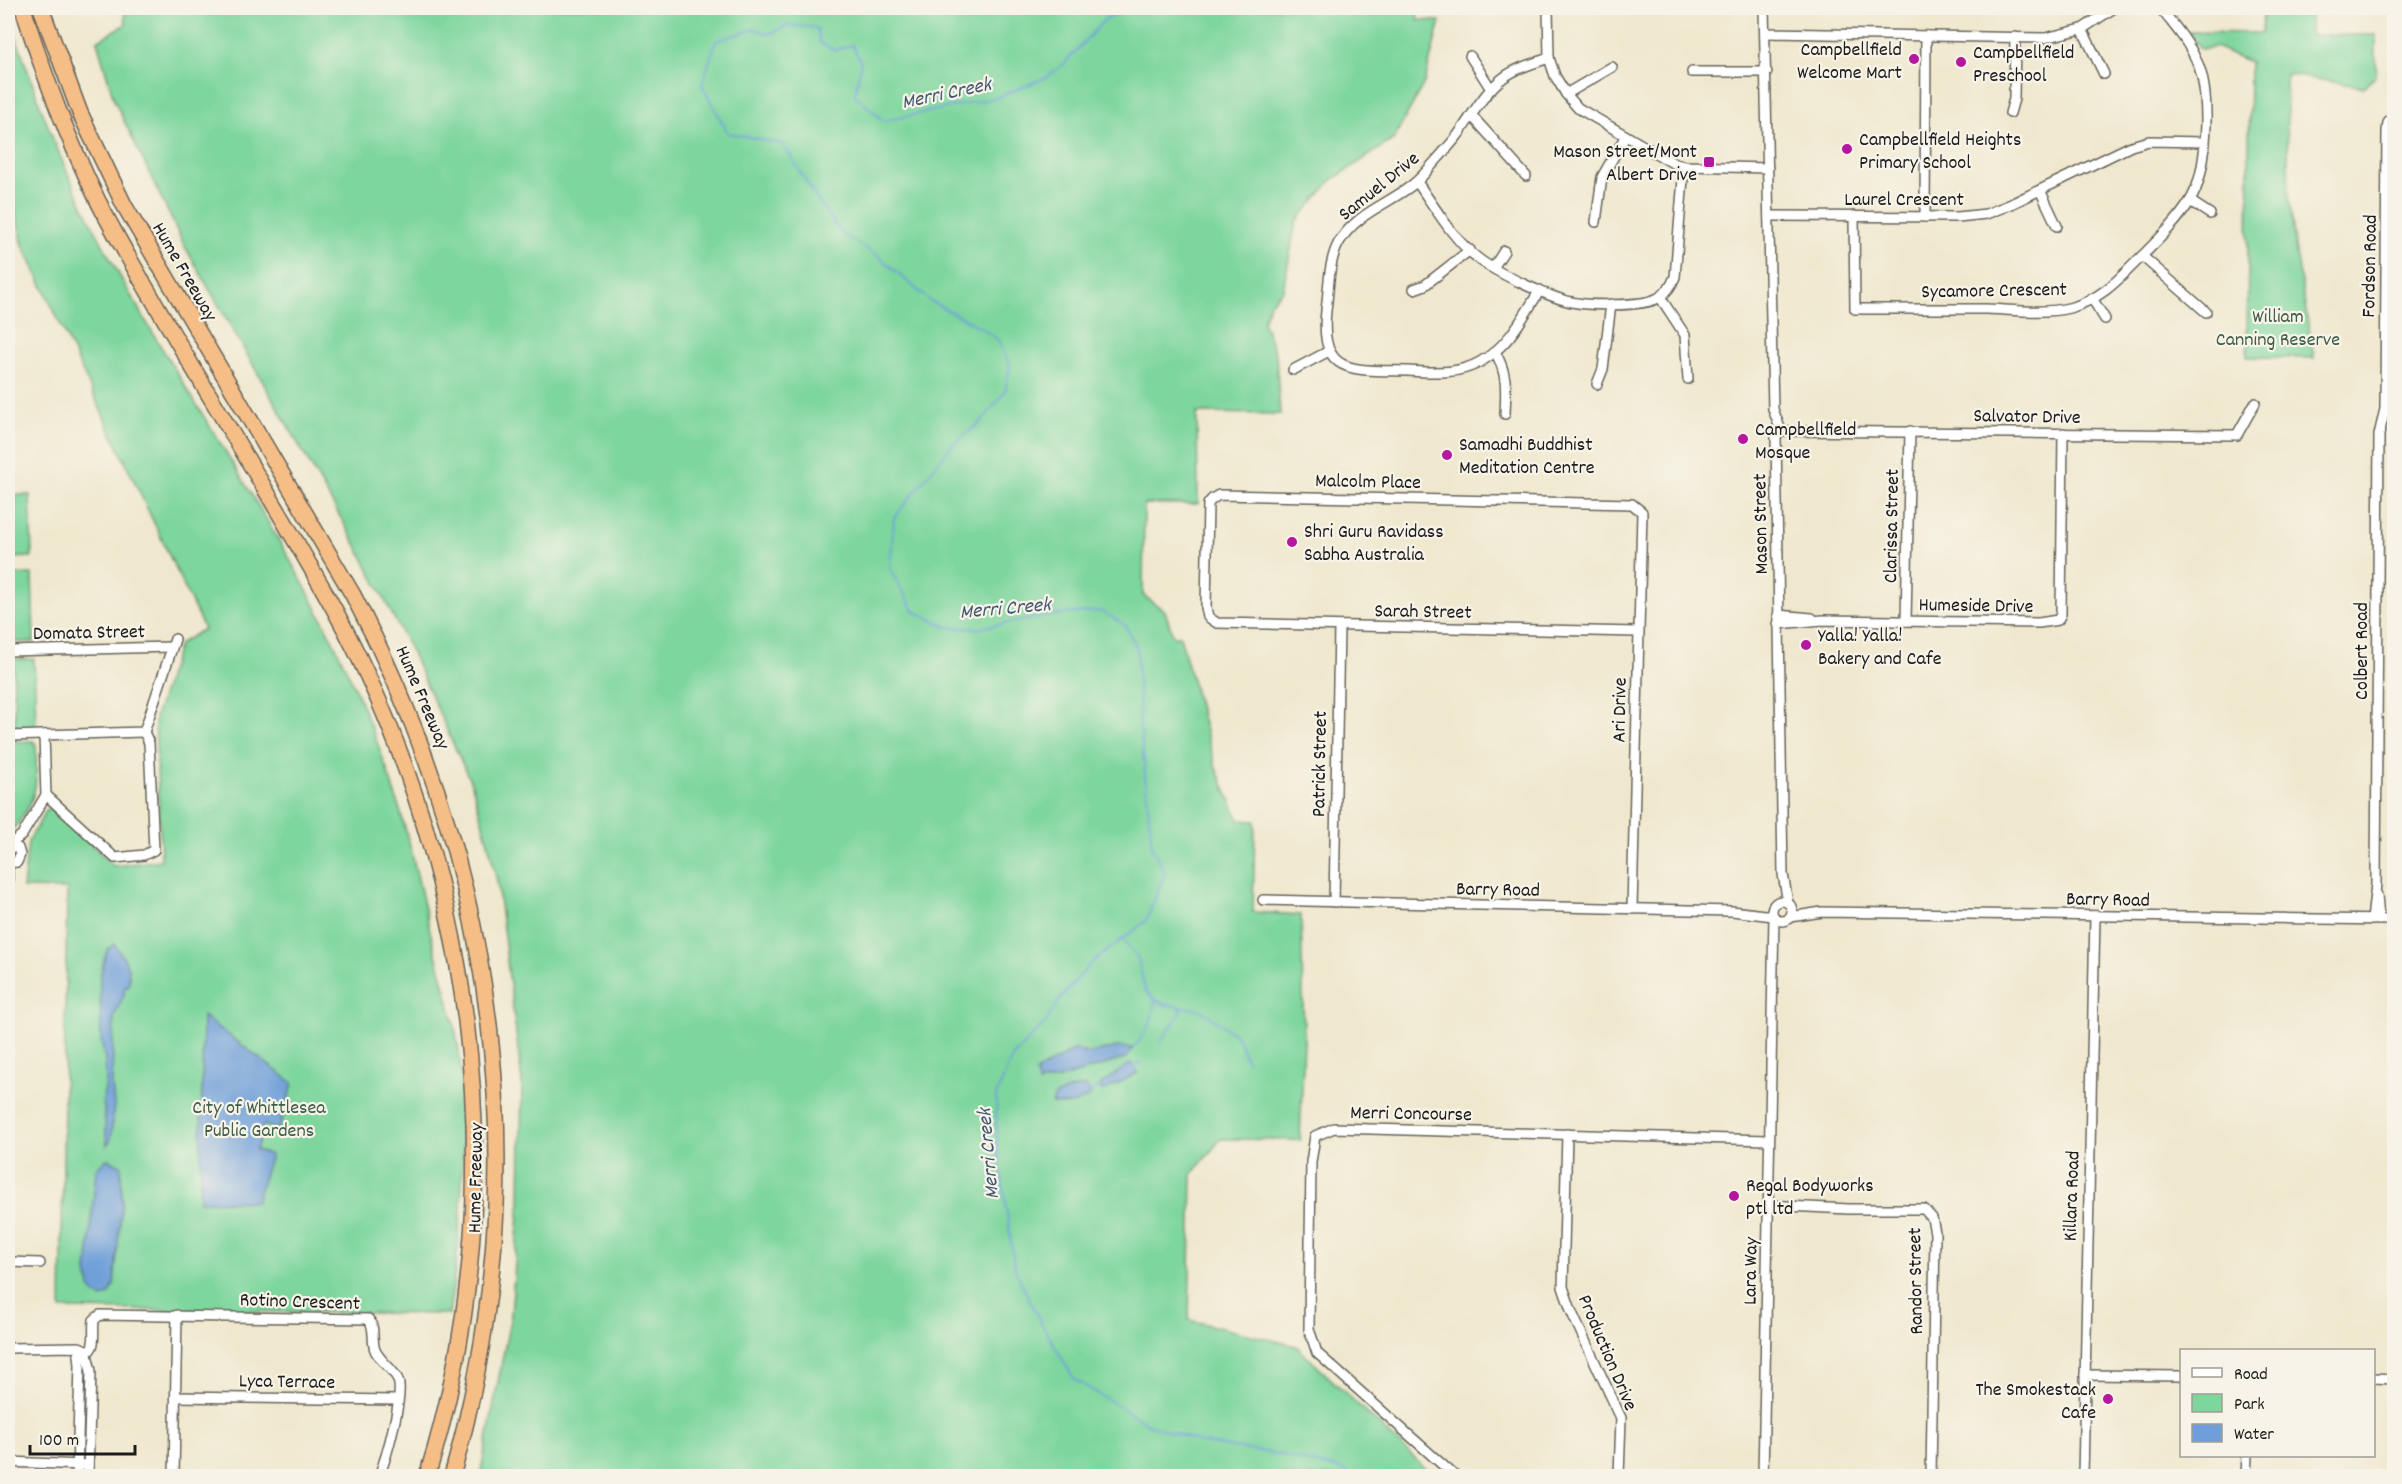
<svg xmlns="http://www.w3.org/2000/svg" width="2402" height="1484" font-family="Dekko,sans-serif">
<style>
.green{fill:#7dd69c;stroke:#4c795c;stroke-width:1.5}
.water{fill:#6e9fd8;stroke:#455e7a;stroke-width:1.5}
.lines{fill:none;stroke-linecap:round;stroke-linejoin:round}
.stream{stroke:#6e9fd8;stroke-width:2}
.minor-casing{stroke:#66635a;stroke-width:12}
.highway-casing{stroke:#66635a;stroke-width:18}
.minor{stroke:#fff;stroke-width:9}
.highway{stroke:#f6be87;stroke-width:15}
.poi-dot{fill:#b5179e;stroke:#f7f3e8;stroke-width:2}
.labels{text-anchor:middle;stroke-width:4.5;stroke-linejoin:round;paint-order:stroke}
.poi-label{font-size:20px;fill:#1c1c1c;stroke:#f7f3e8;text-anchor:start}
.street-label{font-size:20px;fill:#1c1c1c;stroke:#f7f3e8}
.park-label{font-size:20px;fill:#3e5d49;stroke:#f7f3e8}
.water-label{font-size:21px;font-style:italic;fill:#415771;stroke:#f7f3e8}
</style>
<rect width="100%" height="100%" fill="#f7f3e8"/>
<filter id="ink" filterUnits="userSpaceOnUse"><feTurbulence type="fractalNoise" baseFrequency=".0167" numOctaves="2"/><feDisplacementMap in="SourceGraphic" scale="12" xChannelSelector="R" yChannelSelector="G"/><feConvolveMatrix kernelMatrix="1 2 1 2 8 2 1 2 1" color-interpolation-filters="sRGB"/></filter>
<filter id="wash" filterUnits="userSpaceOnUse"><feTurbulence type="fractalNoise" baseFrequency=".008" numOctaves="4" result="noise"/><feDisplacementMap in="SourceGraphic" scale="24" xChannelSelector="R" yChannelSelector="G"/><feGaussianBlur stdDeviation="1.35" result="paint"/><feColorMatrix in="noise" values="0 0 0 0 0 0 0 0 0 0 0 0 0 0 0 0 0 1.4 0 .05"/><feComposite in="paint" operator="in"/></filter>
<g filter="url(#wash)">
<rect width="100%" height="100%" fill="#f0e8ce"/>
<!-- green -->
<g class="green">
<path d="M 124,8 L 1417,8 L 1418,20 L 1440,21 L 1425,81 L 1394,139 L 1332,180 L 1296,222 L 1283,290 L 1270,303 L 1263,321 L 1276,355 L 1280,414 L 1197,413 L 1198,504 L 1144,504 L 1143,595 L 1165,611 L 1173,636 L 1180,636 L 1216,768 L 1239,820 L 1255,821 L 1253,912 L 1301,915 L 1304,1039 L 1300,1140 L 1221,1139 L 1192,1174 L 1189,1320 L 1296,1346 L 1433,1476 L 480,1476 L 511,1315 L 520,1201 L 522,1081 L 497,881 L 487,839 L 472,785 L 412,653 L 357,546 L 184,245 L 114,100 L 97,41 L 126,24 Z"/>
<path d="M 2263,8 L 2310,8 L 2310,35 L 2376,35 L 2376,76 L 2364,87 L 2286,74 L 2289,196 L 2296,253 L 2314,358 L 2247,357 L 2250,62 L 2216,47 L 2200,49 L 2189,32 L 2262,33 Z"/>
<path d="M 15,34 C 33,86 51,139 75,189 C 137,321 223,440 294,567 C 342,652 382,742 407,835 C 417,871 424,907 433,943 C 444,986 458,1027 461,1072 C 466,1153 462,1234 449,1314 L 61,1309 L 67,889 L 23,888 L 28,842 L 47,809 L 53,808 L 114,866 L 161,860 L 155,718 L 179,644 L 204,629 L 23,245 L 8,179 L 8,36 Z"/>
<path d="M 9,495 L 30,495 L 32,557 L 11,558 Z"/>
<path d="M 32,574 L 34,642 L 13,642 L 11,575 Z"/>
<path d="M 13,659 L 34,659 L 36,728 L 15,728 Z"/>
<path d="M 33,741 L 36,745 C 37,788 38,801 8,835 L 8,742 Z"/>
</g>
<!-- water -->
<g class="water">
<path d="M 114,944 C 125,958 132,969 128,987 L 126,986 L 123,991 L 125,993 L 114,1016 L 112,1085 L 114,1105 L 111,1139 L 107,1146 L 103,1099 L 106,1081 L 105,1060 L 101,1040 L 100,978 L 105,956 L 108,949 Z"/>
<path d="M 203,1016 L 293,1083 L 279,1129 L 264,1125 L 256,1150 L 271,1155 L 256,1202 L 200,1201 Z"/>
<path d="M 1117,1047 L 1133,1048 L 1126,1058 L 1059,1079 L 1038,1083 L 1036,1072 L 1075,1049 L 1089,1054 Z"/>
<path d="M 1131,1063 L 1138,1073 L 1102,1092 L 1100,1085 Z"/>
<path d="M 1086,1086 L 1091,1095 C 1081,1103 1066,1107 1052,1104 L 1055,1096 L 1070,1089 Z"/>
<path d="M 107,1159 L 121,1165 L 122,1201 L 114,1285 L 110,1294 L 103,1298 L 95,1295 L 90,1287 L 87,1272 L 96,1169 Z"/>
</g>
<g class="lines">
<!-- stream -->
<g class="stream">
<path d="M 1135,8 L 1106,18 L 1065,63 L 1047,77 L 998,97 L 884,121 L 855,95 L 861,62 L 852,45 L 835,50 L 820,43 L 817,28 L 788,25 L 769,34 L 755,29 L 716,41 L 702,85 L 728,133 L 783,144 L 820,204 L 841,233 L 877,255 L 930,301 L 978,326 L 998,340 L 1010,365 L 1005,392 L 982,421 L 951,446 L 894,518 L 890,569 L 914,611 L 947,627 L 976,629 L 1051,615 L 1101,611 L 1125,625 L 1137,648 L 1140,723 L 1152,847 L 1165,873 L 1146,921 L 1091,963 L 1058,1002 L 1046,1022 L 1012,1057 L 996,1096 L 997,1144 L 1015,1270 L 1040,1321 L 1074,1379 L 1148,1424 L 1202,1443 L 1277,1454 L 1346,1471 L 1352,1476"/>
<path d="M 1122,939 L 1138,958 L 1145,990 L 1152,998 L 1166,1005 L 1199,1009 L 1208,1015 L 1236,1035 L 1247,1061"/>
<path d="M 1160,1042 L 1180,1014 L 1182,1007"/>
<path d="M 1133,1048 C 1147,1034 1153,1019 1155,1000"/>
<path d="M 1134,1068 L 1140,1062"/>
<path d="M 1089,1091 L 1101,1087"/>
</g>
</g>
</g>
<g filter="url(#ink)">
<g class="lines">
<defs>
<g id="minor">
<path d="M 1548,8 L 1549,58 L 1555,76 L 1566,94 L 1578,108 L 1673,163 L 1684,166 L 1768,168"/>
<path d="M 1764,8 L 1773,409 L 1781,431"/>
<path d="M 2082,29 L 2104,74"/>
<path d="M 1766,33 L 2045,38 L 2082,29 L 2114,8"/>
<path d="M 1470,56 L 1491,89"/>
<path d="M 1692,72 L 1767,72"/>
<path d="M 1566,94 L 1612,67"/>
<path d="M 2010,113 L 2014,99 L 2015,37"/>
<path d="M 1472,116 L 1526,176"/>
<path d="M 1417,182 C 1436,209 1454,241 1480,260 C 1499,274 1545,295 1567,301 C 1585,306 1643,307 1658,298 C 1667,293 1671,286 1675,277 L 1684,166"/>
<path d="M 2040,190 L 2057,226"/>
<path d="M 2190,201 L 2210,214"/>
<path d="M 1769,216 L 1958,217 L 1986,214 L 2009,205 L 2131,146 L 2149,141 L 2204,142"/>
<path d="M 1854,216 L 1855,309 C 1899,309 1943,309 1987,309 C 2013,310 2044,314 2069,308 C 2101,300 2120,278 2142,256 C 2159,239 2177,222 2190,201 C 2208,172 2211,96 2198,64 C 2189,42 2174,25 2160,8"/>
<path d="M 1925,217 L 1926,36"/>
<path d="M 1596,222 L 1602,177 L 1625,137"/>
<path d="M 2142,256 L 2206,312"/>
<path d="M 1493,268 L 1504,251"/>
<path d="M 1414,289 L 1425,285 L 1470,250"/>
<path d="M 1540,290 C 1523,317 1509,346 1480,362 C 1457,375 1433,372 1408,371 C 1349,370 1317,376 1327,302 C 1329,283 1329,262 1338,244 C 1358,208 1400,202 1425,173 C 1436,160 1448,148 1458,135 C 1472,116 1484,92 1503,78 C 1516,68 1534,63 1549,58"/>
<path d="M 1660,297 L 1685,335 L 1688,379"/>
<path d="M 2093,300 L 2105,319"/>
<path d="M 1495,352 C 1508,374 1506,390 1505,414"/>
<path d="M 1293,370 L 1329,351"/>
<path d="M 1597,384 L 1603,369 L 1611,304"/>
<path d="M 1781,431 L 2237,435 L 2255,403"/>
<path d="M 1781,431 L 1776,437 L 1783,874 L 1788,903"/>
<path d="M 1778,615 L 1812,618"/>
<path d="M 1906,621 L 1910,431"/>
<path d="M 1778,624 L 1823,620 L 2039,623 L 2058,620 L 2061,614 L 2063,433"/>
<path d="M 8,651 L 171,647"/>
<path d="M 8,736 L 144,732 L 175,639"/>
<path d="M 46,795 L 115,858 L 144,855 L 154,850 L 149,743 L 144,732"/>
<path d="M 8,846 L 22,835 L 46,795 L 44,735"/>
<path d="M 8,846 L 18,848 L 20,855 L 17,862 L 8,863"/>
<path d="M 2377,895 L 2379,920"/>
<path d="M 1263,900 L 1732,911 L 1773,916"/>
<circle cx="1782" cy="911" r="10"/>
<path d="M 8,901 L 8,863"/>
<path d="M 1334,902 L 1339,627"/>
<path d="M 1632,909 L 1642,512 L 1632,504 L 1219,495 L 1212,499 L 1208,504 L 1206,607 L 1208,617 L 1217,623 L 1638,632"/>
<path d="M 1790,917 L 1822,912 L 2394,920"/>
<path d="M 2372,920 L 2376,884 L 2379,435 L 2385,409 L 2387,131 L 2388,123 L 2394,114"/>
<path d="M 1567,1134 L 1563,1287 L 1572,1313 L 1621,1418 L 1619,1476"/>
<path d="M 1768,1205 L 1849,1209 L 1924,1209 L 1932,1218 L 1935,1233 L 1931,1476"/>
<path d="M 8,1262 L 40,1263"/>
<path d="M 8,1348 L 79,1347 L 86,1350 L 91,1371 L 88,1476"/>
<path d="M 79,1355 C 99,1352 92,1336 94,1320 L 100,1315 L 368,1319 C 376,1326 371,1340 375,1350 C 380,1362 393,1368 398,1380 C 404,1396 386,1459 379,1476"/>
<path d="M 2085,1375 L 2182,1376"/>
<path d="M 2374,1378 L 2394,1379"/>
<path d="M 176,1397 L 397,1400"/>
<path d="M 8,1462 L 83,1465"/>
<path d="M 77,1476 L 80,1365 L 79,1355"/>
<path d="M 174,1476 L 177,1315"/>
<path d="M 1455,1476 L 1317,1353 L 1309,1329 L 1311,1162 L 1315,1136 L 1334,1128 L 1768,1140"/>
<path d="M 1763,1476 L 1774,917"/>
<path d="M 2083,1476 L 2095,916"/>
<path d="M 2246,1476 L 2247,1456"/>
</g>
<g id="highway">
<path d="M 23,8 C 43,73 67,137 97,199 C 122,249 151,296 179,344 C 227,426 277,507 323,589 C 474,854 519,1184 427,1476"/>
<path d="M 41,8 L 80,113 L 124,205 L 353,595 C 498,870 538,1176 452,1476"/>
</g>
</defs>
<!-- minor casing -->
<use href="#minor" class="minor-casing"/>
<!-- highway casing -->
<use href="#highway" class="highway-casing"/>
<!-- minor -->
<use href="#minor" class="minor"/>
<!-- highway -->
<use href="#highway" class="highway"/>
</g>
</g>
<!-- markers -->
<g class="poi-dot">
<circle cx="1914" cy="59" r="6"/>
<circle cx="1961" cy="62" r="6"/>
<circle cx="1847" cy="149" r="6"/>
<rect x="1703" y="156" width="12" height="12" rx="3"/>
<circle cx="1743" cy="439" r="6"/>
<circle cx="1447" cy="455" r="6"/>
<circle cx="1292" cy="542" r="6"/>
<circle cx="1806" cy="645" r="6"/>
<circle cx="1734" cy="1196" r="6"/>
<circle cx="2108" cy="1399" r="6"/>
</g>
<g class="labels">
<!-- poi labels -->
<g class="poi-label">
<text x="1902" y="55" text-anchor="end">Campbellfield<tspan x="1902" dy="23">Welcome Mart</tspan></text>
<text x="1973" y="58">Campbellfield<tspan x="1973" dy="23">Preschool</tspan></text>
<text x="1859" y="145">Campbellfield Heights<tspan x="1859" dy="23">Primary School</tspan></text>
<text x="1697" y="157" text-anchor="end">Mason Street/Mont<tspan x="1697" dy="23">Albert Drive</tspan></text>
<text x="1755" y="435">Campbellfield<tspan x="1755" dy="23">Mosque</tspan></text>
<text x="1459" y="450">Samadhi Buddhist<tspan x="1459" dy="23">Meditation Centre</tspan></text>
<text x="1304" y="537">Shri Guru Ravidass<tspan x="1304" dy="23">Sabha Australia</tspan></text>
<text x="1818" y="641">Yalla! Yalla!<tspan x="1818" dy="23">Bakery and Cafe</tspan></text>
<text x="1746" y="1191">Regal Bodyworks<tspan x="1746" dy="23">ptl ltd</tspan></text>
<text x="2096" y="1395" text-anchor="end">The Smokestack<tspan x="2096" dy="23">Cafe</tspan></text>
</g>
<!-- street labels -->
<g class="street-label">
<text transform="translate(1378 185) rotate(-39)" y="7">Samuel Drive</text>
<text x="1904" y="205">Laurel Crescent</text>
<text transform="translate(2368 266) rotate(-89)" y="7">Fordson Road</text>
<text transform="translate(186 271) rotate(60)" y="7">Hume Freeway</text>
<text transform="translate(1994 289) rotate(-1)" y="7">Sycamore Crescent</text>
<text transform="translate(2027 415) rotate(1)" y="7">Salvator Drive</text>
<text transform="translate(1368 480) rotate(1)" y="7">Malcolm Place</text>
<text transform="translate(1759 524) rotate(-91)" y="7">Mason Street</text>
<text transform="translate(1890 526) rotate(-89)" y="7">Clarissa Street</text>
<text transform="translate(1976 604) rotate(1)" y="7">Humeside Drive</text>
<text transform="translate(1423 610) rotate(1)" y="7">Sarah Street</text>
<text transform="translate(89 631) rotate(-1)" y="7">Domata Street</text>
<text transform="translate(2360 651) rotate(-90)" y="7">Colbert Road</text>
<text transform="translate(424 697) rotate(67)" y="7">Hume Freeway</text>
<text transform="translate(1618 710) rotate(-89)" y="7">Ari Drive</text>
<text transform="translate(1318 764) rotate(-89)" y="7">Patrick Street</text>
<text transform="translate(1498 888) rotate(1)" y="7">Barry Road</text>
<text transform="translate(2108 898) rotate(1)" y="7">Barry Road</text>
<text transform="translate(1411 1112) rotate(1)" y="7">Merri Concourse</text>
<text transform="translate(474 1178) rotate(-89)" y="7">Hume Freeway</text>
<text transform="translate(2070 1196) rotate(-88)" y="7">Killara Road</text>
<text transform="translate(1749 1271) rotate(-89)" y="7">Lara Way</text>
<text transform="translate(1914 1281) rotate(-91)" y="7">Randor Street</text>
<text transform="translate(300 1300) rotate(2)" y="7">Rotino Crescent</text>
<text transform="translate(1609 1352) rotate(67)" y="7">Production Drive</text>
<text transform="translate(287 1380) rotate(1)" y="7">Lyca Terrace</text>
</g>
<!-- park labels -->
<g class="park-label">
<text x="2278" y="322">William<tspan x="2278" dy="23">Canning Reserve</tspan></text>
<text x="259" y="1113">City of Whittlesea<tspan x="259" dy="23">Public Gardens</tspan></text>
</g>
<!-- water labels -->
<g class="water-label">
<text transform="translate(946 92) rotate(-12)" y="7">Merri Creek</text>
<text transform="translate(1005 607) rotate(-5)" y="7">Merri Creek</text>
<text transform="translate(987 1154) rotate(-95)" y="7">Merri Creek</text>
</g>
</g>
<!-- margin -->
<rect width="2402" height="1484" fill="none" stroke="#f7f3e8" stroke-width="30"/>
<!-- legend -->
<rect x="2180" y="1349" width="195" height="108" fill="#f7f3e8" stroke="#9f9d96" stroke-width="1.5"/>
<rect x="2192" y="1368" width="30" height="9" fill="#ffffff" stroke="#9f9d96" stroke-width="1.5"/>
<text x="2234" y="1379" font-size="18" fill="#1c1c1c">Road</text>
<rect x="2192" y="1394" width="30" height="18" fill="#7dd69c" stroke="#9f9d96" stroke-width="1.5"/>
<text x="2234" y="1409" font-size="18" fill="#1c1c1c">Park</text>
<rect x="2192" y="1424" width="30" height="18" fill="#6e9fd8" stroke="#9f9d96" stroke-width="1.5"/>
<text x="2234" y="1439" font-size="18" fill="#1c1c1c">Water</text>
<!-- scale -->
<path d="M30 1445v9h105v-9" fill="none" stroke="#1c1c1c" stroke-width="3"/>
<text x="39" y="1445" font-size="18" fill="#1c1c1c" stroke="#f7f3e8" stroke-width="4.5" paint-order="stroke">100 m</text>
</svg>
